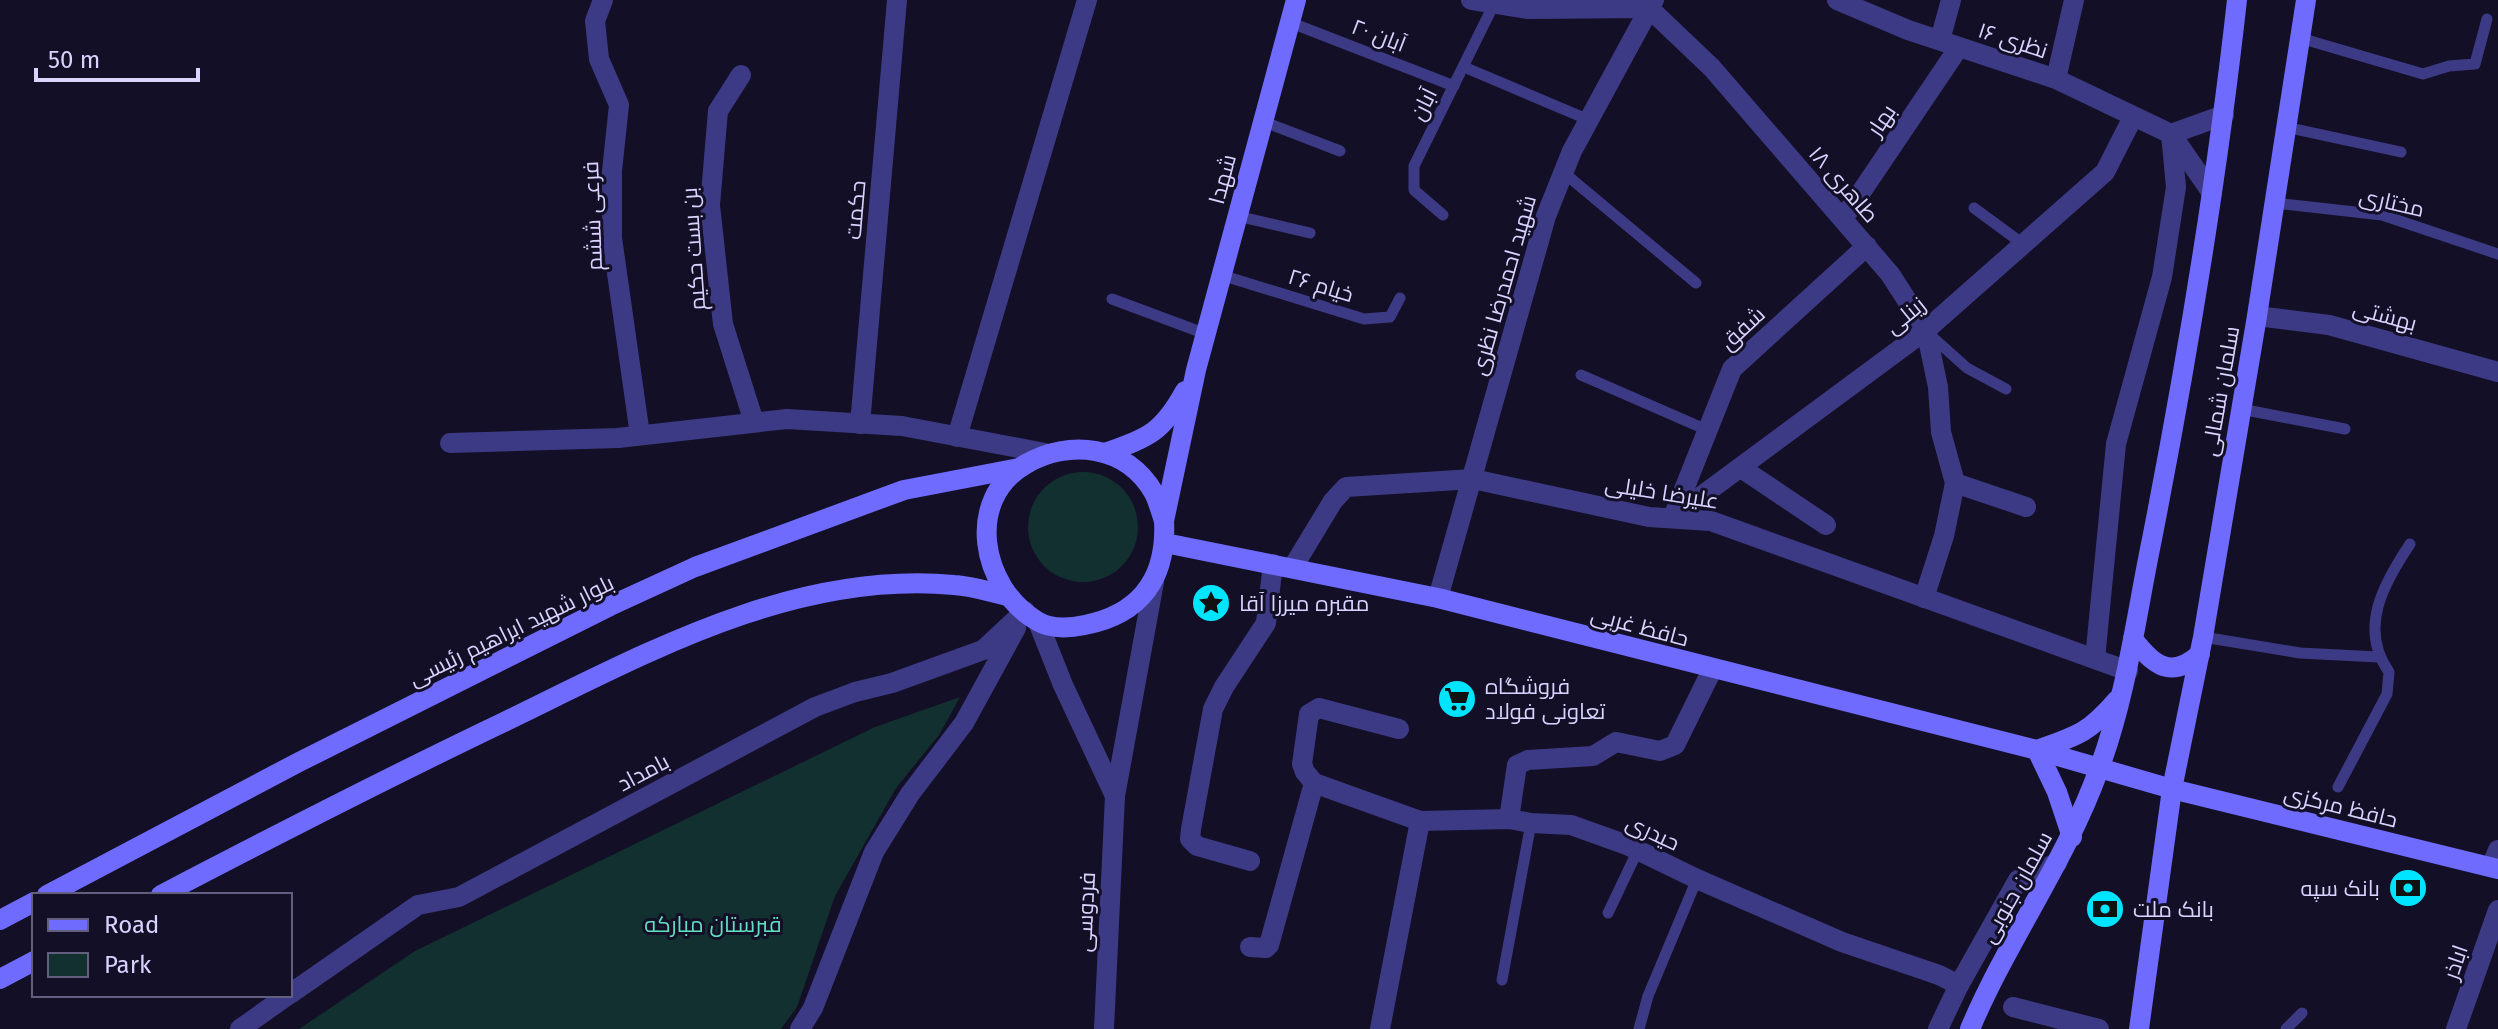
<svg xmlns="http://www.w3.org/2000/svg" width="2498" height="1029" font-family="'Fira Sans',Cairo,sans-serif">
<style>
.green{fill:#12302f}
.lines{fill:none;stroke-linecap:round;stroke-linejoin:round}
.service{stroke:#3d3a85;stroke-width:11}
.minor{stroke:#3d3a85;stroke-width:20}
.tertiary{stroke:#3d3a85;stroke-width:20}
.secondary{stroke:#6f6bff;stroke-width:20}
.labels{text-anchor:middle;stroke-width:6;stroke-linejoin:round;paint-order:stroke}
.street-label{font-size:22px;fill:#d9d4ff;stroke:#130f26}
.poi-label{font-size:22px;fill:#d9d4ff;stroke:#130f26;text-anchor:start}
.park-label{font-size:22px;fill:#5fe0c0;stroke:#130f26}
</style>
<rect width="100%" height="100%" fill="#130f26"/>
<!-- green -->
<g class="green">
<circle cx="1083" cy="527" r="55"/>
<path d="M 960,697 L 939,735 L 896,788 L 835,896 L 797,1007 L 781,1029 L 299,1029 L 415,951 L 875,727 Z"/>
</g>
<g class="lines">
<!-- service -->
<g class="service">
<path d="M 1289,22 L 1454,86"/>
<path d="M 2300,38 L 2423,74 L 2449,66 L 2475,64 L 2487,19"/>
<path d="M 1464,67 L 1589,120"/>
<path d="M 1262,121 L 1340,151"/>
<path d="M 2286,127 L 2401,152"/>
<path d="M 1563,172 L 1696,283"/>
<path d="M 2274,203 L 2382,215 L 2498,254"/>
<path d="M 1974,208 L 2023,244"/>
<path d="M 1443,215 L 1414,190 L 1414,166 L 1494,4"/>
<path d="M 1237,216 L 1310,233"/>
<path d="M 1221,275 L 1364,319 L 1390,317 L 1400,298"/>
<path d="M 1112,299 L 1206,334"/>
<path d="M 1929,334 L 1967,368 L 2006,389"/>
<path d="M 1581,375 L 1707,430"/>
<path d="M 2241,409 L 2345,429"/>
<path d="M 2203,637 L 2300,653 L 2378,657"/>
<path d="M 2338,787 L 2387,694 L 2389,672 C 2358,628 2384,583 2410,544"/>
<path d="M 1608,913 L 1638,850"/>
<path d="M 1502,980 L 1531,823"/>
<path d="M 1639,1029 L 1648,996 L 1697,879"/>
<path d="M 2286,1029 L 2302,1013"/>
</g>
<!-- minor -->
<g class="minor">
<path d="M 603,0 L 595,21 L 599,59 L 619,105 L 612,171 L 612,238 L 640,435"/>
<path d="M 1471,0 L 1527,9 L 1649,8 L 1712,68 L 1890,274 L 1926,330 L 1938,387 L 1941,432 L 1955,483 L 1944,536 L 1924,598"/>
<path d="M 1837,0 L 1908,30 L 2056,79 L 2171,134 L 2176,187 L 2162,277 L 2116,444 L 2095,659"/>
<path d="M 1940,40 L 1951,0"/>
<path d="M 741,75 L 718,111 L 710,205 L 723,324 L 754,422"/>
<path d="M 2056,79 L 2074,0"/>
<path d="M 2212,193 L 2171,134 L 2224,115"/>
<path d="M 1843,219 L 1959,47"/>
<path d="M 860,424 L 897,0"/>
<path d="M 957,437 L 1087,0"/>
<path d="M 450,443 L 618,438 L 787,419 L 902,426 L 1045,453"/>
<path d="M 1741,468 L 1826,525"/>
<path d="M 1955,483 L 2026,507"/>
<path d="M 1673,517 L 1926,330 L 2105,172 L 2133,117"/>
<path d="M 1673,517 L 1732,369 L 1867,246"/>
<path d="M 1293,567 L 1333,501 L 1346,487 L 1473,479 L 1649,517 L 1711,521 L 2128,671"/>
<path d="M 1438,598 L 1546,216 L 1572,151 L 1654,0"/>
<path d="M 1399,729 L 1319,708 L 1309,714 L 1302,764 L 1305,772 L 1314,783 L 1420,821 L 1509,819 L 1531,823 L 1571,825 L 1627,845 L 1697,879 L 1842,942 L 1939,975 L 1959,985"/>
<path d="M 1509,819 L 1517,765 L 1528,760 L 1593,756 L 1616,742 L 1660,751 L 1675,745 L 1712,670"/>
<path d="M 1250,861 L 1197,846 L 1190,839 L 1191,829 L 1213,709 L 1224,687 L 1266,623 L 1273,564"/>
<path d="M 1250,947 L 1266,948 L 1269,945 L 1314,783"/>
<path d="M 290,994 L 418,905 L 459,897 L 815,707 L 855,692 L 892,683 L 983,650 L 1025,611"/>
<path d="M 2013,1007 L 2099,1029"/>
<path d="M 240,1029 L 288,995"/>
<path d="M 800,1029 L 813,1008 L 874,852 L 910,794 L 964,723 L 1016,628"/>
<path d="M 1380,1029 L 1420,821"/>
<path d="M 1938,1029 L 1959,985 L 2018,880 L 2057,863"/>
<path d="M 2456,1029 L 2498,910"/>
</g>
<!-- tertiary -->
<g class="tertiary">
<path d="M 2257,316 L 2329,325 L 2498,372"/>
<path d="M 1038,622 L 1063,685 L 1115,796"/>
<path d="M 2491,867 L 2498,850"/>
<path d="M 1104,1029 L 1115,796 L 1154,582"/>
</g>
<!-- secondary -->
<g class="secondary">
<path d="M 1105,453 C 1149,437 1162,433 1185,391"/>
<path d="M 1164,521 C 1161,512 1158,501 1154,493 C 1127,445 1069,439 1026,464 C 964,499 981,588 1037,621 C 1050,629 1070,628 1085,625 C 1141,614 1167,578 1164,521 L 1196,370 L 1296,0"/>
<path d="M 1165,543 L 1438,598 L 2037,750 L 2172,789 L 2498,869"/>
<path d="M 2133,639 C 2153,665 2171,680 2200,654"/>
<path d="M 2072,837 L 2057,792 L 2037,750 C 2077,736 2089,733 2117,700"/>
<path d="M 47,895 L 301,761 L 610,606 L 695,567 L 904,490 L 1019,468"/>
<path d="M 161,895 C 274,836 387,778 502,723 C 643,655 792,570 954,585 C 972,586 990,592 1008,596"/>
<path d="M 0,920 L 34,902"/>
<path d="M 0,979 L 34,961"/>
<path d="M 1970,1029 C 2008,939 2066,861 2099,769 C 2127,694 2136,616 2152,539 C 2187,360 2217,181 2237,0"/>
<path d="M 2139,1029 L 2172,789 L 2203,637 L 2257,316 L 2306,0"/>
</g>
</g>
<!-- icons -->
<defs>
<symbol id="sight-disc" viewBox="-11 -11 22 22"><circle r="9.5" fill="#00e5ff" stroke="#130f26"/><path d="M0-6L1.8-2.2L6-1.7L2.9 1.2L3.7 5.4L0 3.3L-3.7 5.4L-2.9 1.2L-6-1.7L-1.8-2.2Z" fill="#111"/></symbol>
<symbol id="supermarket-disc" viewBox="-11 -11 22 22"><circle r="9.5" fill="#00e5ff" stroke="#130f26"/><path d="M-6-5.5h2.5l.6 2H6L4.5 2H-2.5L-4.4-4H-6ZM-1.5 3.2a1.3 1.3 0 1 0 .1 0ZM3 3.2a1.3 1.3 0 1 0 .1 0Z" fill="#111"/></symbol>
<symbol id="bank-disc" viewBox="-11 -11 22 22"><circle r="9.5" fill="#00e5ff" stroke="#130f26"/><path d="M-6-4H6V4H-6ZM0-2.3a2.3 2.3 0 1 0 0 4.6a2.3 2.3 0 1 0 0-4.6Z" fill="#111"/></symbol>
</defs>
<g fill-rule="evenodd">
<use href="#sight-disc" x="1189" y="581" width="44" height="44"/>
<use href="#supermarket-disc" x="1435" y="677" width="44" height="44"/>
<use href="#bank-disc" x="2386" y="866" width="44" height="44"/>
<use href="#bank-disc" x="2083" y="887" width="44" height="44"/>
</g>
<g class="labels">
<!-- street labels -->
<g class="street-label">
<text transform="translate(1379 35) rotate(21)" y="8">آبان ۲۰</text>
<text transform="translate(2013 40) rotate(18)" y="8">نظری ۱۶</text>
<text transform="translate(1423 104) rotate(-63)" y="8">آبان</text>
<text transform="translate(1881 120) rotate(-56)" y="8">بهار</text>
<text transform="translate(1222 179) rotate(-75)" y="8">شهدا</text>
<text transform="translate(1844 184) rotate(49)" y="8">طاهری ۱۸</text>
<text transform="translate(2392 202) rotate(13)" y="8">مختاری</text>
<text transform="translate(855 210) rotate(-85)" y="8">حکمت</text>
<text transform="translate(592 216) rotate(-92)" y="8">فرعی ششم</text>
<text transform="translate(693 249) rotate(-94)" y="8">بن بست حکیم</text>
<text transform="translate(1321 285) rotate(17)" y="8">خیام ۲۶</text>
<text transform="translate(1503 285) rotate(-74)" y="8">شهید احمدرضا نظری</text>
<text transform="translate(1905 315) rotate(-39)" y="8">زینلی</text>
<text transform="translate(2385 315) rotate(15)" y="8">بهشتی</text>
<text transform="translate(1742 328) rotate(-43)" y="8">شفق</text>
<text transform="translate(2220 391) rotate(-80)" y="8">سلمان شمالی</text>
<text transform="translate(1662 492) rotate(9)" y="8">علیرضا خلیلی</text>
<text transform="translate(1640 626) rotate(15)" y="8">حافظ غربی</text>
<text transform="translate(511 630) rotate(-26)" y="8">بلوار شهید ابراهیم رئیسی</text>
<text transform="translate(643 772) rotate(-28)" y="8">بامداد</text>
<text transform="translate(2341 806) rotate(14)" y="8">حافظ مرکزی</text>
<text transform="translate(1653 832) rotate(25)" y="8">حیدری</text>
<text transform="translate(2016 887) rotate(-61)" y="8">سلمان جنوبی</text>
<text transform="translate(1085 912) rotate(-87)" y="8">فردوسی</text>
<text transform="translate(2455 962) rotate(-71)" y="8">اباذر</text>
</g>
<!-- poi labels -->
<g class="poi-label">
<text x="1239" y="611">مقبره میرزا آقا</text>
<text x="1485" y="694">فروشگاه<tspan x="1485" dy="25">تعاونی فولاد</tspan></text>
<text x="2380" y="896" text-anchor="end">بانک سپه</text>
<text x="2133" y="917">بانک ملت</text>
</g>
<!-- park labels -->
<g class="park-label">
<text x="713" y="932">قبرستان مبارکه</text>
</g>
</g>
<!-- legend -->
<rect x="32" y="893" width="260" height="104" fill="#130f26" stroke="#625e7d" stroke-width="2"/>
<rect x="48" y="919" width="40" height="12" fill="#6f6bff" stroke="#625e7d" stroke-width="2"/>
<text x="104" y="933" font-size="24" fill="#d9d4ff">Road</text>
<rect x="48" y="953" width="40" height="24" fill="#12302f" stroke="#625e7d" stroke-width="2"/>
<text x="104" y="973" font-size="24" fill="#d9d4ff">Park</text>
<!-- scale -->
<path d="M36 68v12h162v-12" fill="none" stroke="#d9d4ff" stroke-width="4"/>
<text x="48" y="68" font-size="24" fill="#d9d4ff" stroke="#130f26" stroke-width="6" paint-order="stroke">50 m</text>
</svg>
